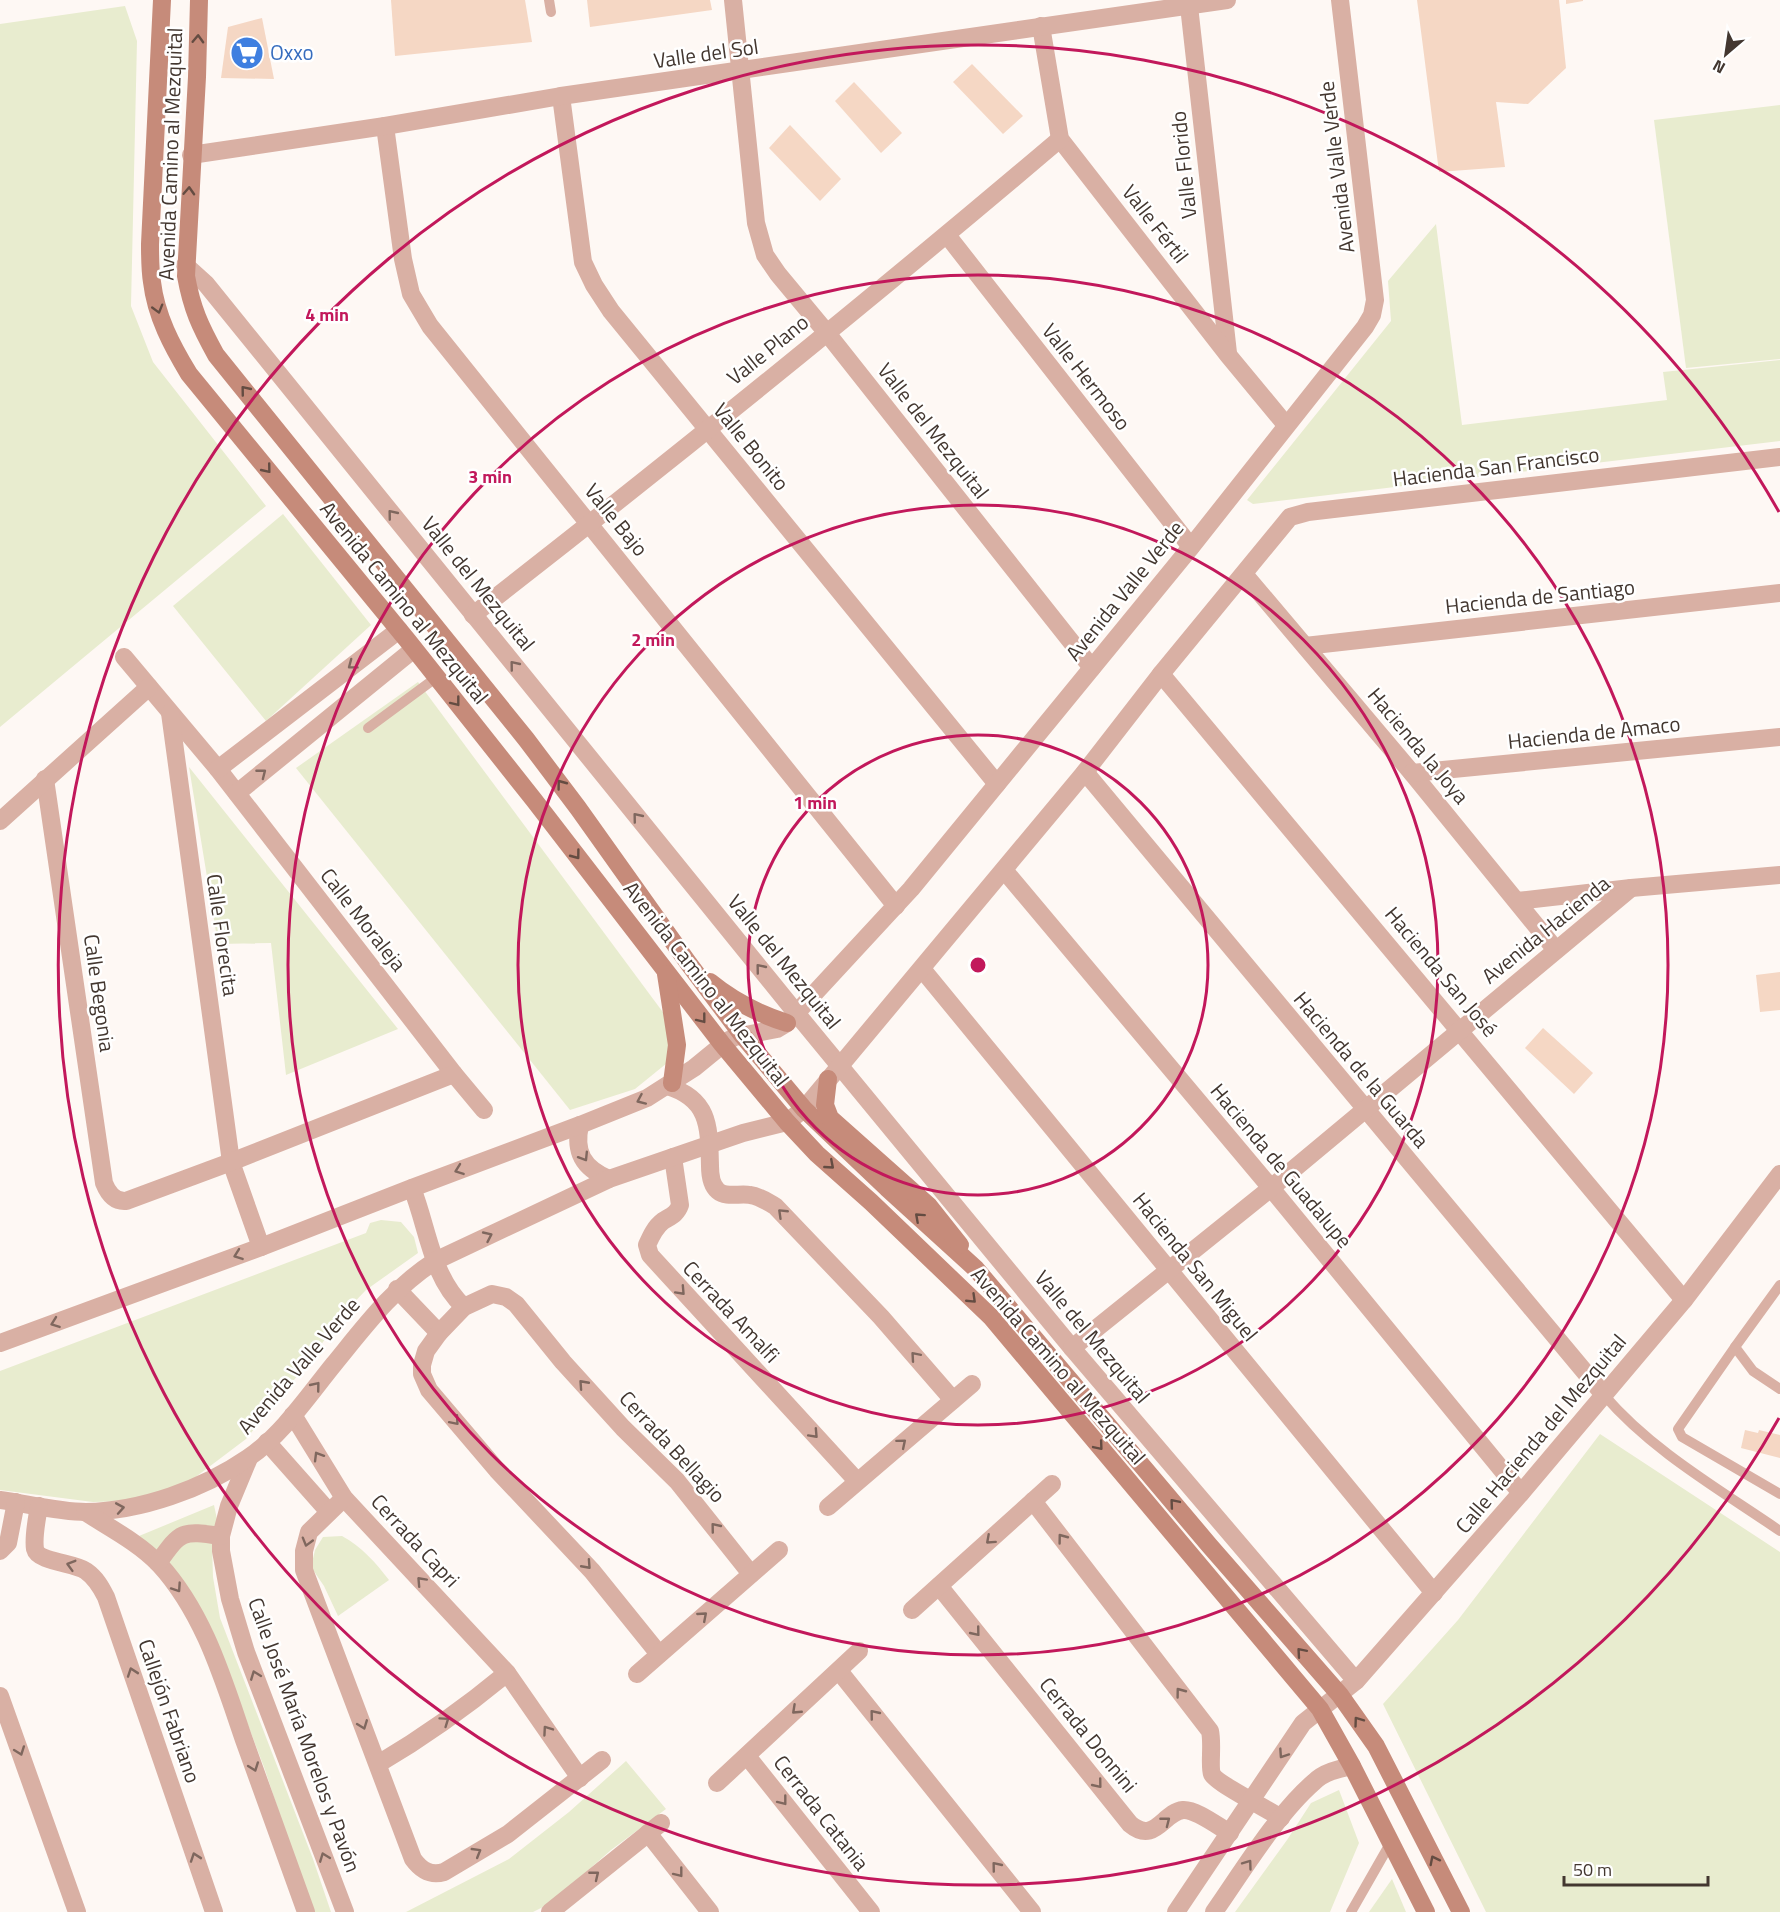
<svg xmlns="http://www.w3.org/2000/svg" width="1780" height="1912" font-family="'Titillium Web',sans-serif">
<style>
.green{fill:#e8eccf}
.building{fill:#f5d7c4}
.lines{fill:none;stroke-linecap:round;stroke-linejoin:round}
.service{stroke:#d9b0a4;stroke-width:10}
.minor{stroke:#d9b0a4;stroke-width:18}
.secondary{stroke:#c68b7a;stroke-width:18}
.oneway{stroke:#644c42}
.oneway2{stroke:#7f675e}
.ring{fill:none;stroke:#c2185b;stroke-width:3}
.labels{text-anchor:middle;stroke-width:5;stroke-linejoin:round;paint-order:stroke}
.shop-label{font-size:21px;fill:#366cbe;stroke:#fff;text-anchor:start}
.street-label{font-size:21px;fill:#433730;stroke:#fff}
.centre{fill:#c2185b;stroke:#fff;stroke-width:3}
.ring-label{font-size:18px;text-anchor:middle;font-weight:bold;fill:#c2185b;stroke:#fff;stroke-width:5;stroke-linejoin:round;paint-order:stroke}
</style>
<rect width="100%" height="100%" fill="#fef8f4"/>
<!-- green -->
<g class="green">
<path d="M 125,6 L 137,41 L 131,306 L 153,362 L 266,506 L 0,727 L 0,24 Z"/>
<path d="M 1780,105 L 1780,359 L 1686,368 L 1654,120 Z"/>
<path d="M 1436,224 L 1462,425 L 1667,400 L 1663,372 L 1780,360 L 1780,441 L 1253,504 L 1247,500 L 1391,321 L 1388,281 Z"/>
<path d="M 283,514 L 371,625 L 266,721 L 173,606 Z"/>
<path d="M 418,682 L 665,1015 L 672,1059 L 635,1089 L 570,1110 L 296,768 Z"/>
<path d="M 189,767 L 398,1029 L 286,1075 L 271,943 L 218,944 Z"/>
<path d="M 381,1220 L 401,1222 L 414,1237 L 418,1253 L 366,1290 L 342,1315 L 311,1359 L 246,1439 L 185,1485 L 127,1501 L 93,1502 L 0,1490 L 0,1371 L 366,1233 L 370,1223 Z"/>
<path d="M 1600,1434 L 1780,1552 L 1780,1912 L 1486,1912 L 1383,1704 L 1458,1620 Z"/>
<path d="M 214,1505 L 218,1524 L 212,1545 L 213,1577 L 220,1618 L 313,1859 L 331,1912 L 312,1912 L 264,1767 L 223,1660 L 139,1536 Z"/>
<path d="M 342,1536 C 362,1547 375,1562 389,1580 L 338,1616 L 324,1586 L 311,1567 L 315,1550 L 323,1537 Z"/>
<path d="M 626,1761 L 666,1809 L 611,1850 L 551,1903 L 533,1912 L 406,1912 L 509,1859 L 569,1812 Z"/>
<path d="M 1339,1790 L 1359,1843 L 1330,1912 L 1235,1912 L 1287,1840 L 1311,1803 Z"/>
<path d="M 1392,1879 L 1406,1912 L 1369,1912 Z"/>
</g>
<!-- building -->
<g class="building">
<path d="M 391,0 L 525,0 L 532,42 L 395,56 Z"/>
<path d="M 587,0 L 710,0 L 712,10 L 590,27 Z"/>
<path d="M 1417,0 L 1559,0 L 1566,68 L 1528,104 L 1496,102 L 1505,167 L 1439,172 Z"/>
<path d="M 1566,0 L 1583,0 L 1583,1 L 1566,4 Z"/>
<path d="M 262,18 L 274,79 L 221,78 L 228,27 Z"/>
<path d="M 972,64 L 1023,116 L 1003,134 L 953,82 Z"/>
<path d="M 854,82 L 902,133 L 881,153 L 835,101 Z"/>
<path d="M 790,125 L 841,179 L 820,201 L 769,148 Z"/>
<path d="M 1780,972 L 1780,1010 L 1760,1012 L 1756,975 Z"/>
<path d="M 1543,1028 L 1593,1073 L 1574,1094 L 1525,1048 Z"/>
<path d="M 1745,1430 L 1758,1433 L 1759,1430 L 1780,1435 L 1780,1458 L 1741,1448 Z"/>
</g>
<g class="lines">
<!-- service -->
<g class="service">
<path d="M 549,0 L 551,12"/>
<path d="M 368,728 L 437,677"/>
<path d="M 1780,1285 L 1735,1347 L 1753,1371 L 1780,1389"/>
<path d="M 1735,1347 L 1678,1429 L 1682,1437 L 1780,1494"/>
<path d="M 1604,1395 C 1652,1451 1719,1489 1780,1531"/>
<path d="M 1351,1912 L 1391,1842"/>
</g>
<!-- minor -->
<g class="minor">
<path d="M 733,0 L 756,223 L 765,255 L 778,274 L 827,333 L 1092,668"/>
<path d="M 1189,6 L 1228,353"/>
<path d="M 1041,26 L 1060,139 L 1228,355 L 1286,425"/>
<path d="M 561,96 L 583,262 L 594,285 L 611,311 L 997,784"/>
<path d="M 385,126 L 403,259 L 411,294 L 430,326 L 896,906"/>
<path d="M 191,155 L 385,126 L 561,96 L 1227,0"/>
<path d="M 947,235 L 1191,547"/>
<path d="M 185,265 L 206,284 L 797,1014 L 1072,1348 L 1356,1681"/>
<path d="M 1244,574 L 1412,773 L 1556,950"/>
<path d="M 473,615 C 672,460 868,302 1060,139"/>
<path d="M 1305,646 L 1780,593"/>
<path d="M 124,657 L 218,769 L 454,1074 L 484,1110"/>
<path d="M 1161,674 L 1684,1300"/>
<path d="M 170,713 L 231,1162 L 261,1247"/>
<path d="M 218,769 L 399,630"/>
<path d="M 1085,772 L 1604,1395"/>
<path d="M 1412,773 L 1780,737"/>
<path d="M 45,779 L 104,1183 C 108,1193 114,1202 126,1201 L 231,1162 L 454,1074"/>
<path d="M 237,793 L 414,649"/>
<path d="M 0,821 L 149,687"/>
<path d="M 1004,870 L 1271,1188 L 1521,1493"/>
<path d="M 1517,901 L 1631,888 L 1780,875"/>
<path d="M 922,969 L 1434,1593"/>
<path d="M 667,1086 C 710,1099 709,1127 710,1166 C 710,1175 711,1185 718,1191 C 726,1198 740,1193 750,1195 C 759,1196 766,1201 775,1206 L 881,1317 L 953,1400"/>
<path d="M 580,1125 C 574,1152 583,1168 609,1179"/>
<path d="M 673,1157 L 680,1205 C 677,1214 671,1216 663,1221 C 655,1227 651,1236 647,1245 L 650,1255 L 857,1481"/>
<path d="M 412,1188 C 428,1228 431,1276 464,1307"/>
<path d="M 397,1289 L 439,1333"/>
<path d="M 0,1343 L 261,1247 L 412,1188 L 580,1125 L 647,1098 L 694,1068 L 727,1041 L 735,1037 L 777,1029 L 787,1023 L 911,889 L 1191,547 L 1365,327 L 1372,315 L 1375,300 L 1340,0"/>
<path d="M 1072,1348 L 1271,1188 L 1631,888"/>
<path d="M 293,1415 L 344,1498 L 507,1673 L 580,1778"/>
<path d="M 267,1442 L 329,1512"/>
<path d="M 249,1458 L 229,1506 L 221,1536 L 221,1551 L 230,1599 L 246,1652 L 345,1912"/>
<path d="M 344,1498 L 309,1532 L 304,1551 L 304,1570 L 413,1859 C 421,1870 430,1876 444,1872 L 508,1834 L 602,1760"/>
<path d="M 0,1500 C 28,1504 58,1512 86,1512 C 141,1511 203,1489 248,1458 C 282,1435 308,1396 334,1364 C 365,1326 393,1288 435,1261 L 609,1179 L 743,1133 L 787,1122 L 804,1109 L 1085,772 L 1161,674 L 1290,517 L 1308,512 L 1780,457"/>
<path d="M 1033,1501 L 1210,1731 C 1213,1744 1209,1767 1212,1774 C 1216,1783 1269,1810 1281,1818"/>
<path d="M 39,1506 C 37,1519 33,1536 35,1549 C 38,1562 75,1563 86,1571 C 96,1578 101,1587 106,1597 L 214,1912"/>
<path d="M 828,1507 L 972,1384"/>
<path d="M 85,1512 C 110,1528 139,1543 159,1564 C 204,1613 223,1679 244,1740 C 265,1797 285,1855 306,1912"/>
<path d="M 0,1551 L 8,1543 L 16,1502"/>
<path d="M 158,1563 C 181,1531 181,1530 221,1536"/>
<path d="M 939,1586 L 1130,1824 C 1155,1845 1163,1812 1183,1810 C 1196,1809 1219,1827 1230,1833"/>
<path d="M 912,1610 L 1052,1484"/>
<path d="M 659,1654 L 592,1571 L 497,1470 L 429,1390 L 422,1374 L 422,1365 L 426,1351 L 439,1333 L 464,1307 L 492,1294 L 506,1297 L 516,1304 L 563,1362 L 623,1428 L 677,1481 L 751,1574"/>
<path d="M 839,1671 L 1032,1912"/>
<path d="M 637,1674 L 779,1550"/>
<path d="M 0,1696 L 77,1912"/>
<path d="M 747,1756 L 871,1912"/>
<path d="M 378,1764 C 424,1737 466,1707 507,1673"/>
<path d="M 717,1783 L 859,1651"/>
<path d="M 648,1833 L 710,1912"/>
<path d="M 550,1912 L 661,1823"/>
<path d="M 1176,1912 L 1303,1723 L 1356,1681 L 1521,1493 L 1684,1300 L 1780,1174"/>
<path d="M 1214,1912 C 1242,1872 1277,1814 1314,1782 C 1324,1772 1338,1769 1352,1766"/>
</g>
<!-- secondary -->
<g class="secondary">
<path d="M 162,0 L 150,244 C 150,257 150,270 152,282 C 156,316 172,346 189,374 L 408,641 L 534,800 L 722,1044 L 787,1122 L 817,1154 L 871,1202 L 991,1317 L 1320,1709 L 1352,1766 L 1426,1912"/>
<path d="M 199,0 L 197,77 L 186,276 C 192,309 200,326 216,355 L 526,739 L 578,808 L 689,964 L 743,1036 L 804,1109 L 887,1188 L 976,1269 L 1209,1545 L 1340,1695 L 1376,1746 L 1461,1912"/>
<path d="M 666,974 L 677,1045 L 672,1083"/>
<path d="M 710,982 C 733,1001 759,1014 787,1023"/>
<path d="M 828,1079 L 825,1105 L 830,1118 L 929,1206 L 960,1245"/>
</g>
</g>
<!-- one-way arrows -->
<defs><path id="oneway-chevron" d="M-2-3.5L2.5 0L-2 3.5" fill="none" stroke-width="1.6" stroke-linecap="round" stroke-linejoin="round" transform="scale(1.5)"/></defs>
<g class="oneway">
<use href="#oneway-chevron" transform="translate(198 39) rotate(-88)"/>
<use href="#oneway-chevron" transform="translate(189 191) rotate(-87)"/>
<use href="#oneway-chevron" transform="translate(158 309) rotate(74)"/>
<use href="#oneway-chevron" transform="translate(245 390) rotate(-129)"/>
<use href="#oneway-chevron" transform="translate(267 469) rotate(51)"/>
<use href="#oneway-chevron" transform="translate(456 702) rotate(52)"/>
<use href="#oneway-chevron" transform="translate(561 784) rotate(-127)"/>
<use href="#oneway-chevron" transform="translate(576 855) rotate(53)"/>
<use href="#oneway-chevron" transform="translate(702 1019) rotate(52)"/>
<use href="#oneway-chevron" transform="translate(830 1165) rotate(41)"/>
<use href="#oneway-chevron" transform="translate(919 1217) rotate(-138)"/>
<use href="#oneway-chevron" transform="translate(972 1299) rotate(44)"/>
<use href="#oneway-chevron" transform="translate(1099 1446) rotate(50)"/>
<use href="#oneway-chevron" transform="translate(1174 1503) rotate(-130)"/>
<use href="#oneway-chevron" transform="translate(1301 1652) rotate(-131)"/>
<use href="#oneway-chevron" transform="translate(1358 1721) rotate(-126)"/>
<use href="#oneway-chevron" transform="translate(1434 1860) rotate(-117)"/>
</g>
<g class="oneway2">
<use href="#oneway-chevron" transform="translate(392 514) rotate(-129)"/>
<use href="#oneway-chevron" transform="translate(352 665) rotate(143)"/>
<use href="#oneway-chevron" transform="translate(514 665) rotate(-129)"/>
<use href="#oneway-chevron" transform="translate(262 773) rotate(-38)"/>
<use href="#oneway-chevron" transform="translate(637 817) rotate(-129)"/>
<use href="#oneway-chevron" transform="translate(760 968) rotate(-129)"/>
<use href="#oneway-chevron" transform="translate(641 1100) rotate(156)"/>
<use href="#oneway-chevron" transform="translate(584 1157) rotate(58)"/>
<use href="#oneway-chevron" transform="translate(459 1170) rotate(160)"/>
<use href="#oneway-chevron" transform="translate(782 1213) rotate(-136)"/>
<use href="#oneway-chevron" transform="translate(488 1236) rotate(-25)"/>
<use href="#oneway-chevron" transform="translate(238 1255) rotate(160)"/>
<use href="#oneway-chevron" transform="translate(681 1291) rotate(47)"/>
<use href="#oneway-chevron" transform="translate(55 1323) rotate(160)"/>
<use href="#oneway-chevron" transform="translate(915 1356) rotate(-131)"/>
<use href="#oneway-chevron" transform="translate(583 1384) rotate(-132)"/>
<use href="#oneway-chevron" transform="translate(316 1386) rotate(-51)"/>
<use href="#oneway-chevron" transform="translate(455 1421) rotate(49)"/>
<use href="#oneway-chevron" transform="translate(814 1434) rotate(47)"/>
<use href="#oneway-chevron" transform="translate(902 1443) rotate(-40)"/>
<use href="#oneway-chevron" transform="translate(318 1456) rotate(-121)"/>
<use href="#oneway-chevron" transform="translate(120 1508) rotate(-10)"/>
<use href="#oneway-chevron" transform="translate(715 1527) rotate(-129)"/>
<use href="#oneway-chevron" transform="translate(1062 1538) rotate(-127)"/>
<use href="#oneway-chevron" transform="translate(990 1540) rotate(138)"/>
<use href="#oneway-chevron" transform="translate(307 1542) rotate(106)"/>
<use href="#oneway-chevron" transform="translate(71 1565) rotate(-164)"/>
<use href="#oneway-chevron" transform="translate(587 1565) rotate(48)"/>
<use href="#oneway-chevron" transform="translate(421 1581) rotate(-133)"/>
<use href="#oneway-chevron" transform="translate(177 1588) rotate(56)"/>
<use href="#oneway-chevron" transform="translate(703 1616) rotate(-41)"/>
<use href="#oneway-chevron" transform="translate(976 1632) rotate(51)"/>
<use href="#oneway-chevron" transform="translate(132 1672) rotate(-109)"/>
<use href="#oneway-chevron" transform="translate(255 1675) rotate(-111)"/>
<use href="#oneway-chevron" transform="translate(1180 1692) rotate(-127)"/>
<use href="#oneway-chevron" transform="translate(796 1710) rotate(137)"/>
<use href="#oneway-chevron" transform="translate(874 1714) rotate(-129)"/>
<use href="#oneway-chevron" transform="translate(445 1721) rotate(-35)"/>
<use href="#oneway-chevron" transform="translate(363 1725) rotate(69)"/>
<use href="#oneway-chevron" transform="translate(547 1730) rotate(-125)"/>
<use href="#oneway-chevron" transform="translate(20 1751) rotate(70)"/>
<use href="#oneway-chevron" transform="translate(1283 1754) rotate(124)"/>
<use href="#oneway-chevron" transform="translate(254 1767) rotate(70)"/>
<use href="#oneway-chevron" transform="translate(1098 1784) rotate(51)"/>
<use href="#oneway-chevron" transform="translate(783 1801) rotate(52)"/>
<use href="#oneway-chevron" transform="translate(1166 1821) rotate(-38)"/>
<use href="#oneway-chevron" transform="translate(477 1852) rotate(-31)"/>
<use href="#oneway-chevron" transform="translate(195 1857) rotate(-109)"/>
<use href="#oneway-chevron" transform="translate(324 1857) rotate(-111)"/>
<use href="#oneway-chevron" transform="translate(1248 1864) rotate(-54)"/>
<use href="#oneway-chevron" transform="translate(996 1866) rotate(-129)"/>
<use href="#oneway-chevron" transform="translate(679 1873) rotate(52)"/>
<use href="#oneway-chevron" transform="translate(595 1875) rotate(-39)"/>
</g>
<!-- distance rings -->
<g class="ring">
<circle cx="978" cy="965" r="230"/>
<circle cx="978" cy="965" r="460"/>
<circle cx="978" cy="965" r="690"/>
<path d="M1779 1418A920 920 0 1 1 1779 512"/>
</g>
<!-- icons -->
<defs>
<symbol id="supermarket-disc" viewBox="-11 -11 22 22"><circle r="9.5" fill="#3f7fe0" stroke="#fff"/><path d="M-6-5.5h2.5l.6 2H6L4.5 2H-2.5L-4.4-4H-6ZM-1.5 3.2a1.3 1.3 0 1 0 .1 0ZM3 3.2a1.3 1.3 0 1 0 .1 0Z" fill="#fff"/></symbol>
</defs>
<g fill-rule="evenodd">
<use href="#supermarket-disc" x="228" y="34" width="38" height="38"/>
</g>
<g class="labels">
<!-- shop labels -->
<g class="shop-label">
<text x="270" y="60">Oxxo</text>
</g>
<!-- street labels -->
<g class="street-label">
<text transform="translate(706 54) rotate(-8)" y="7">Valle del Sol</text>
<text transform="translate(171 154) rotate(-88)" y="7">Avenida Camino al Mezquital</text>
<text transform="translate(1184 165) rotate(-96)" y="7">Valle Florido</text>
<text transform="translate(1337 167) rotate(-97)" y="7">Avenida Valle Verde</text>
<text transform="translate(1155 224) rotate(52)" y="7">Valle Fértil</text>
<text transform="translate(768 350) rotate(-39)" y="7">Valle Plano</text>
<text transform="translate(1086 377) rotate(52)" y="7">Valle Hermoso</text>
<text transform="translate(933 431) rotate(52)" y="7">Valle del Mezquital</text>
<text transform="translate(751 447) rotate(51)" y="7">Valle Bonito</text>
<text transform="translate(1496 467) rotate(-7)" y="7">Hacienda San Francisco</text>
<text transform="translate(616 520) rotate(51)" y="7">Valle Bajo</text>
<text transform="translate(478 584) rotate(51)" y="7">Valle del Mezquital</text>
<text transform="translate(1125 591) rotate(-51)" y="7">Avenida Valle Verde</text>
<text transform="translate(1540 597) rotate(-6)" y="7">Hacienda de Santiago</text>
<text transform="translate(404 603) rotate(51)" y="7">Avenida Camino al Mezquital</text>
<text transform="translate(1594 733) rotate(-6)" y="7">Hacienda de Amaco</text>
<text transform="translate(1418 746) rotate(50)" y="7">Hacienda la Joya</text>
<text transform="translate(363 920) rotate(52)" y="7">Calle Moraleja</text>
<text transform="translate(1546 930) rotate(-39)" y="7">Avenida Hacienda</text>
<text transform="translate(222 935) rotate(82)" y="7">Calle Florecita</text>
<text transform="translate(784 962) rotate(51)" y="7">Valle del Mezquital</text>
<text transform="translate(1441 972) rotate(50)" y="7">Hacienda San José</text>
<text transform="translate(706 984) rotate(52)" y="7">Avenida Camino al Mezquital</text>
<text transform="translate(99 993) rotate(82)" y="7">Calle Begonia</text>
<text transform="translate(1361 1070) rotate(50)" y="7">Hacienda de la Guarda</text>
<text transform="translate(1281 1166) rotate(50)" y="7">Hacienda de Guadalupe</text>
<text transform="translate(1195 1267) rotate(51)" y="7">Hacienda San Miguel</text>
<text transform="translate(731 1312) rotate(47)" y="7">Cerrada Amalfi</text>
<text transform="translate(1092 1337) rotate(50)" y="7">Valle del Mezquital</text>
<text transform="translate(299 1366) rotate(-49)" y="7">Avenida Valle Verde</text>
<text transform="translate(1058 1366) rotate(49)" y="7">Avenida Camino al Mezquital</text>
<text transform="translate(1541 1434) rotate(-50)" y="7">Calle Hacienda del Mezquital</text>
<text transform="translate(672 1447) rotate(47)" y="7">Cerrada Bellagio</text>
<text transform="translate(415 1541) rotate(47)" y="7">Cerrada Capri</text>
<text transform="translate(169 1711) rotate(71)" y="7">Callejón Fabriano</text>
<text transform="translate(304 1735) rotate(70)" y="7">Calle José María Morelos y Pavón</text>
<text transform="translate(1088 1735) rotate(51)" y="7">Cerrada Donnini</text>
<text transform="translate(821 1813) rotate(52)" y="7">Cerrada Catania</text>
</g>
</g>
<circle cx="978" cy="965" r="9" class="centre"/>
<g class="ring-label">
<text x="327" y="321">4 min</text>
<text x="490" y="483">3 min</text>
<text x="653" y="646">2 min</text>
<text x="815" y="809">1 min</text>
</g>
<!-- north arrow -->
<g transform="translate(1726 54) rotate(209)" stroke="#ffffff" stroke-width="4.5" paint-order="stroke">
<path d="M0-4.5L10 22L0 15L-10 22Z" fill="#433730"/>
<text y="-9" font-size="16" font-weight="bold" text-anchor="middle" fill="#433730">N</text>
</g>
<!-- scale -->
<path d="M1564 1876v9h144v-9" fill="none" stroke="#433730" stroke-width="3"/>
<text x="1573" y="1876" font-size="18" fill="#433730" stroke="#ffffff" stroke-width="4.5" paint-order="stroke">50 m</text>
</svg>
